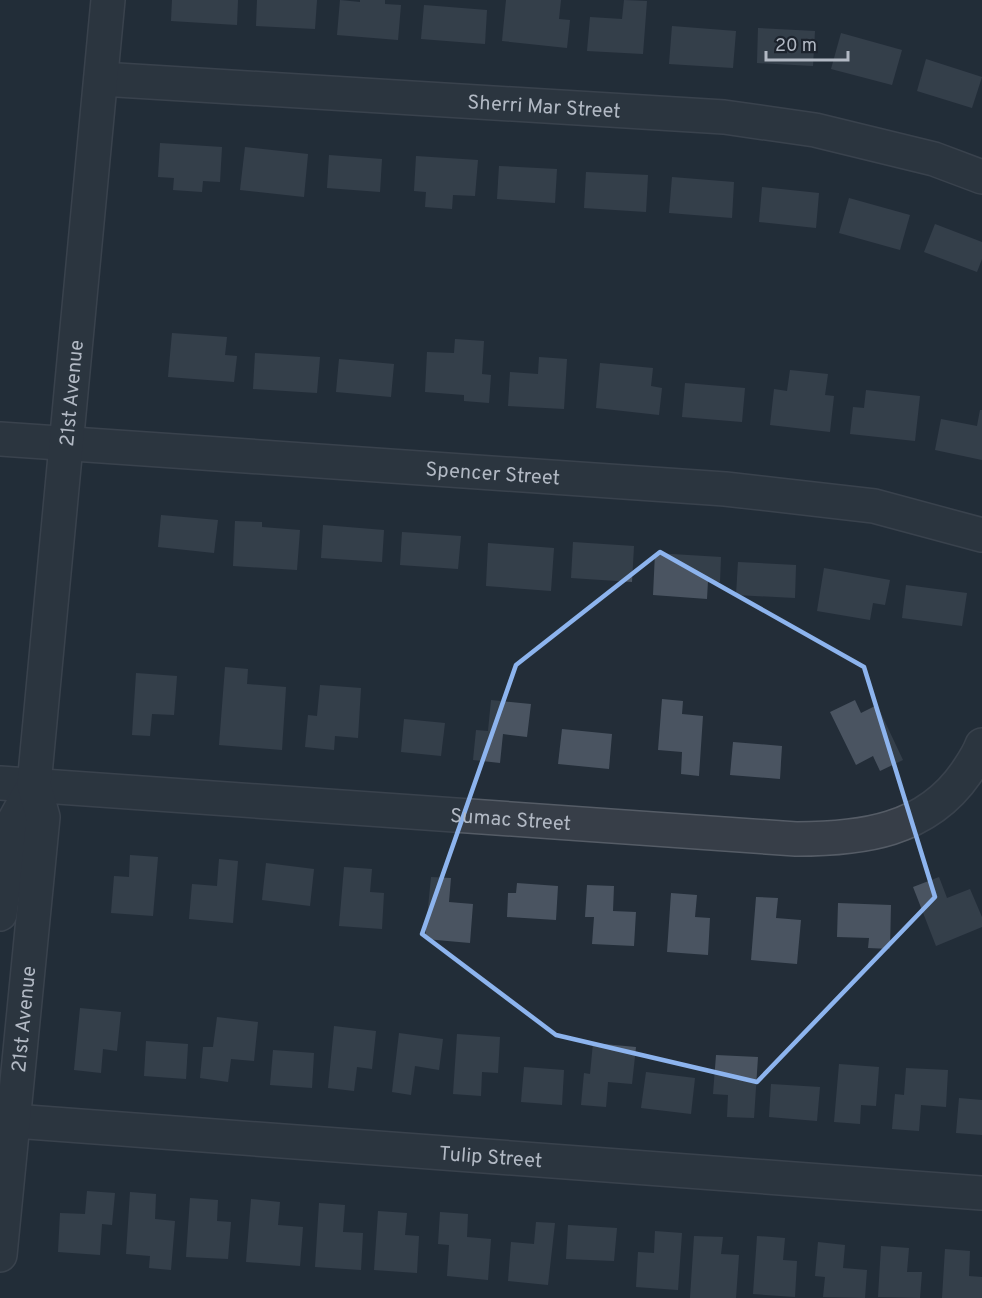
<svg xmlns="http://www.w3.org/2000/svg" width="982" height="1298" font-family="Overpass,sans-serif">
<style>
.building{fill:#4a5461}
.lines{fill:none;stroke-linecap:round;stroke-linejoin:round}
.minor-casing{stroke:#555c66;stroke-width:36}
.minor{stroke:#373e48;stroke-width:33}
.marked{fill:none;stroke:#8db4ee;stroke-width:4.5;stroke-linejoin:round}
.labels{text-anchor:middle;stroke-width:4.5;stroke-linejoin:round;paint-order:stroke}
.street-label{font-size:20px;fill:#b2b9c4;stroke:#1c232d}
</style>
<rect width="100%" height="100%" fill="#232d38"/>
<!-- building -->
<g class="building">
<path d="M 172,0 L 238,0 L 237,25 L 171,21 Z"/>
<path d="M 257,0 L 317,0 L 315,29 L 256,26 Z"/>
<path d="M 340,0 L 360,2 L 360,0 L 385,0 L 385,4 L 401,5 L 398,40 L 337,35 Z"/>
<path d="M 506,0 L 561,0 L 559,19 L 570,20 L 567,48 L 502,41 Z"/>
<path d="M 624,0 L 647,1 L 643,54 L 587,51 L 590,17 L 622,19 Z"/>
<path d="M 424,5 L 487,10 L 485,44 L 421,39 Z"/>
<path d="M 672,26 L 736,31 L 733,68 L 669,64 Z"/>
<path d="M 758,28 L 815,31 L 813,66 L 757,63 Z"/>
<path d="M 841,33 L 902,50 L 892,85 L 831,69 Z"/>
<path d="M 926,59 L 982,77 L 972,108 L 917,91 Z"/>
<path d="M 160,143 L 222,147 L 220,182 L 203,181 L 202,192 L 173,190 L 174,178 L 158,177 Z"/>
<path d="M 245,147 L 308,154 L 304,197 L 240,190 Z"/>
<path d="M 329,155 L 382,159 L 380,192 L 327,188 Z"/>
<path d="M 416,156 L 478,160 L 475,196 L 453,195 L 452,209 L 425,207 L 426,192 L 414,191 Z"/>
<path d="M 499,166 L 557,169 L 555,203 L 497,199 Z"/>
<path d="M 586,172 L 648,175 L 646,212 L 584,208 Z"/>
<path d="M 672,177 L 734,182 L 732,218 L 669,213 Z"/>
<path d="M 762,187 L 819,193 L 816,228 L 759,222 Z"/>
<path d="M 849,198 L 910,215 L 900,250 L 839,233 Z"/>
<path d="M 935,224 L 982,242 L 982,259 L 977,272 L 924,252 Z"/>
<path d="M 172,333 L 227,337 L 225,355 L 237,356 L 234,382 L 168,377 Z"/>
<path d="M 455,339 L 484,341 L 482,374 L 491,375 L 489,403 L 464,401 L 464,395 L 425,392 L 427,352 L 454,353 Z"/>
<path d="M 255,353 L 320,357 L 317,393 L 253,389 Z"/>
<path d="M 539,357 L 567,359 L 564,409 L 508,406 L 510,372 L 538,374 Z"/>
<path d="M 339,359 L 394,364 L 391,397 L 336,392 Z"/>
<path d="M 600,363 L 653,368 L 651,386 L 662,388 L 659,415 L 596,408 Z"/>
<path d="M 790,370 L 828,374 L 825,395 L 834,396 L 830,432 L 770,425 L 774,389 L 787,391 Z"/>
<path d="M 685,383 L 745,388 L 742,422 L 682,417 Z"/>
<path d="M 866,390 L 920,396 L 915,441 L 850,434 L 853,407 L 864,408 Z"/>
<path d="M 980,410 L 982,410 L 982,460 L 935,450 L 941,419 L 977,426 Z"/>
<path d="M 161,515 L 218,520 L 214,553 L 158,547 Z"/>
<path d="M 235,521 L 262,522 L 262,527 L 300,530 L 297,570 L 233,566 Z"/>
<path d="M 323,525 L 384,530 L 382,562 L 321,558 Z"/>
<path d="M 402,532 L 461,536 L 458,569 L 400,565 Z"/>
<path d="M 573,542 L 634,546 L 632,582 L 571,578 Z"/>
<path d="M 488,543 L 554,548 L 551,591 L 486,586 Z"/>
<path d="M 655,553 L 721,557 L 720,582 L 708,581 L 707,599 L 653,595 Z"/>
<path d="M 738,562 L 796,565 L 795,598 L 736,595 Z"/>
<path d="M 824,568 L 890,580 L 885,605 L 873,603 L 870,620 L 817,611 Z"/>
<path d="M 906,585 L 967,593 L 962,626 L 902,618 Z"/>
<path d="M 225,667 L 248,669 L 247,684 L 286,687 L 282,750 L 219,745 Z"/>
<path d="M 136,673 L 177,676 L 174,715 L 152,714 L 150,736 L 132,735 Z"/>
<path d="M 320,685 L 361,688 L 358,738 L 335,736 L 334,750 L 305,747 L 308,715 L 317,716 Z"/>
<path d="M 662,699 L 683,701 L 682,714 L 703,716 L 699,776 L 681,774 L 682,752 L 658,750 Z"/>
<path d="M 491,700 L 531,704 L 527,737 L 503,734 L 500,763 L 473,760 L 476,730 L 488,731 Z"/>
<path d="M 855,700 L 861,713 L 877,705 L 903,760 L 880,771 L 873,756 L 856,765 L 830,712 Z"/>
<path d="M 404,719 L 445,723 L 441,756 L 401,752 Z"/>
<path d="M 562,729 L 612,734 L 609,769 L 558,764 Z"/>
<path d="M 733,742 L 782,746 L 780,779 L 730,775 Z"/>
<path d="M 130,855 L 158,857 L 153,916 L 111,913 L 114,876 L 129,877 Z"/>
<path d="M 219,859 L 238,861 L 233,923 L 189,919 L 192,884 L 217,886 Z"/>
<path d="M 266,863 L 314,869 L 310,906 L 262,900 Z"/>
<path d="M 344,867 L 372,869 L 370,892 L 384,893 L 382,929 L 339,926 Z"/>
<path d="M 431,877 L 451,878 L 449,902 L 473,904 L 470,943 L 425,939 Z"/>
<path d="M 939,877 L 947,898 L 970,889 L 982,917 L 982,927 L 936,946 L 913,887 Z"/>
<path d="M 517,883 L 558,886 L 556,920 L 507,917 L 508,893 L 516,893 Z"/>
<path d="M 587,885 L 614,886 L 613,911 L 636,912 L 634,946 L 592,944 L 594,917 L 585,917 Z"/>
<path d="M 671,893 L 697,895 L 695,917 L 710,918 L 708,955 L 667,952 Z"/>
<path d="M 756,897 L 778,898 L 776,918 L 801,920 L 797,964 L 751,960 Z"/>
<path d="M 838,903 L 891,905 L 890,949 L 868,948 L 869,938 L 837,937 Z"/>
<path d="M 80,1008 L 121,1012 L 117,1051 L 103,1049 L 101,1073 L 74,1070 Z"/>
<path d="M 217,1017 L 258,1022 L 254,1061 L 231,1059 L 228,1082 L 200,1078 L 203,1047 L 213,1047 Z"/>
<path d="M 334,1026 L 376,1031 L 372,1069 L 357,1067 L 354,1091 L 328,1088 Z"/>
<path d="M 399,1033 L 443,1039 L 439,1070 L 415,1066 L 411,1095 L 392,1092 Z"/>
<path d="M 457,1034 L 500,1037 L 498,1073 L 482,1072 L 481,1096 L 453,1094 Z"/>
<path d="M 146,1041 L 188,1044 L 186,1079 L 144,1076 Z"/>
<path d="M 593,1043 L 636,1047 L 632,1084 L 608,1082 L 606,1107 L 581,1105 L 584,1073 L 590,1074 Z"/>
<path d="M 273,1050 L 314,1053 L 312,1088 L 270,1085 Z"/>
<path d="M 716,1055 L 758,1057 L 754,1118 L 727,1117 L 728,1095 L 713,1094 Z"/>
<path d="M 839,1064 L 879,1067 L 876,1106 L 861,1105 L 860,1124 L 834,1122 Z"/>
<path d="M 524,1067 L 564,1070 L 562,1105 L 521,1102 Z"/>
<path d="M 906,1068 L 948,1070 L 946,1107 L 921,1105 L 919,1131 L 892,1129 L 895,1094 L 904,1095 Z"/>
<path d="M 646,1072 L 695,1078 L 691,1114 L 641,1108 Z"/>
<path d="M 771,1084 L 820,1087 L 817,1121 L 769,1117 Z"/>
<path d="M 959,1098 L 982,1100 L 982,1135 L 956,1133 Z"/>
<path d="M 87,1191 L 115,1193 L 112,1225 L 102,1224 L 100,1255 L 58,1252 L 60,1213 L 85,1214 Z"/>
<path d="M 130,1192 L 156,1194 L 155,1219 L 175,1221 L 171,1270 L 149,1268 L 150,1256 L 126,1254 Z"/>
<path d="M 190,1198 L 218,1200 L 217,1221 L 231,1222 L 228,1259 L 186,1257 Z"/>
<path d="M 251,1199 L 280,1202 L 278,1225 L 303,1227 L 300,1266 L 246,1262 Z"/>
<path d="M 319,1203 L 345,1205 L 343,1232 L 363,1233 L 361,1270 L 315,1267 Z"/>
<path d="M 378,1211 L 407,1213 L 405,1235 L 419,1236 L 417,1273 L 374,1270 Z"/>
<path d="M 440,1212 L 468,1214 L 467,1237 L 491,1239 L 488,1280 L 447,1276 L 449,1245 L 438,1244 Z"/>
<path d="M 536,1222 L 555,1223 L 548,1285 L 508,1281 L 511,1242 L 534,1244 Z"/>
<path d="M 568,1225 L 617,1228 L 614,1261 L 566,1259 Z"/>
<path d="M 655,1231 L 682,1233 L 678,1290 L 636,1287 L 638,1252 L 654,1253 Z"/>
<path d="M 694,1236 L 723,1237 L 721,1254 L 739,1255 L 736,1298 L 690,1298 Z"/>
<path d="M 757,1236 L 785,1238 L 783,1260 L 797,1261 L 795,1297 L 753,1294 Z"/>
<path d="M 818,1242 L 845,1245 L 843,1268 L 867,1270 L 865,1298 L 823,1297 L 825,1277 L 815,1276 Z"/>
<path d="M 881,1246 L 909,1248 L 907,1272 L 922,1272 L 920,1298 L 878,1297 Z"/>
<path d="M 945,1249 L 970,1251 L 969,1276 L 982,1277 L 982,1298 L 942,1298 Z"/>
</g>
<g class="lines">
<defs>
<g id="minor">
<path id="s1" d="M 101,79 L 724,117 L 815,130 L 934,159 L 982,177"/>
<path id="s2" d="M 0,439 L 725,489 L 874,506 L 982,535"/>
<path id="s3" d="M 0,783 L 796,839 C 862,839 926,831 966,773 C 972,764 978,756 982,745"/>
<path d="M 0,914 L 12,825 L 34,785"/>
<path id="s4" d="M 0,1120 L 982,1193"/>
<path id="s5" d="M 0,1255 L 43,817 L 34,785 L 108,0"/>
</g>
</defs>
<!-- minor casing -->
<use href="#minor" class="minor-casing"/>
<!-- minor -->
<use href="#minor" class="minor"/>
</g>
<!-- marked area -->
<path d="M0 0H982V1298H0ZM 660,552 L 864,667 L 935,897 L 757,1082 L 556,1035 L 422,934 L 516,665 Z" fill="#232d38" fill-opacity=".55" fill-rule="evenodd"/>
<path class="marked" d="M 660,552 L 864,667 L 935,897 L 757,1082 L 556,1035 L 422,934 L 516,665 Z"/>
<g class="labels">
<!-- street labels -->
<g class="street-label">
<text dy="7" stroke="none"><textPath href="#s1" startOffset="444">Sherri Mar Street</textPath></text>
<text dy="7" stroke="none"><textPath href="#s5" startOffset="867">21st Avenue</textPath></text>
<text dy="7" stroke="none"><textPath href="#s2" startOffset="494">Spencer Street</textPath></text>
<text dy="7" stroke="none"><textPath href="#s3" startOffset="512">Sumac Street</textPath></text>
<text dy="7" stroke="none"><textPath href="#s5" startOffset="237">21st Avenue</textPath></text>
<text dy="7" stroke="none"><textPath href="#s4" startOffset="492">Tulip Street</textPath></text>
</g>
</g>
<!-- scale -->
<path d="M766 51v9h82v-9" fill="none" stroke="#b2b9c4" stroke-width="3"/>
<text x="775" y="51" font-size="18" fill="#b2b9c4" stroke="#1c232d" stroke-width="4.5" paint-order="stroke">20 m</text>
</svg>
